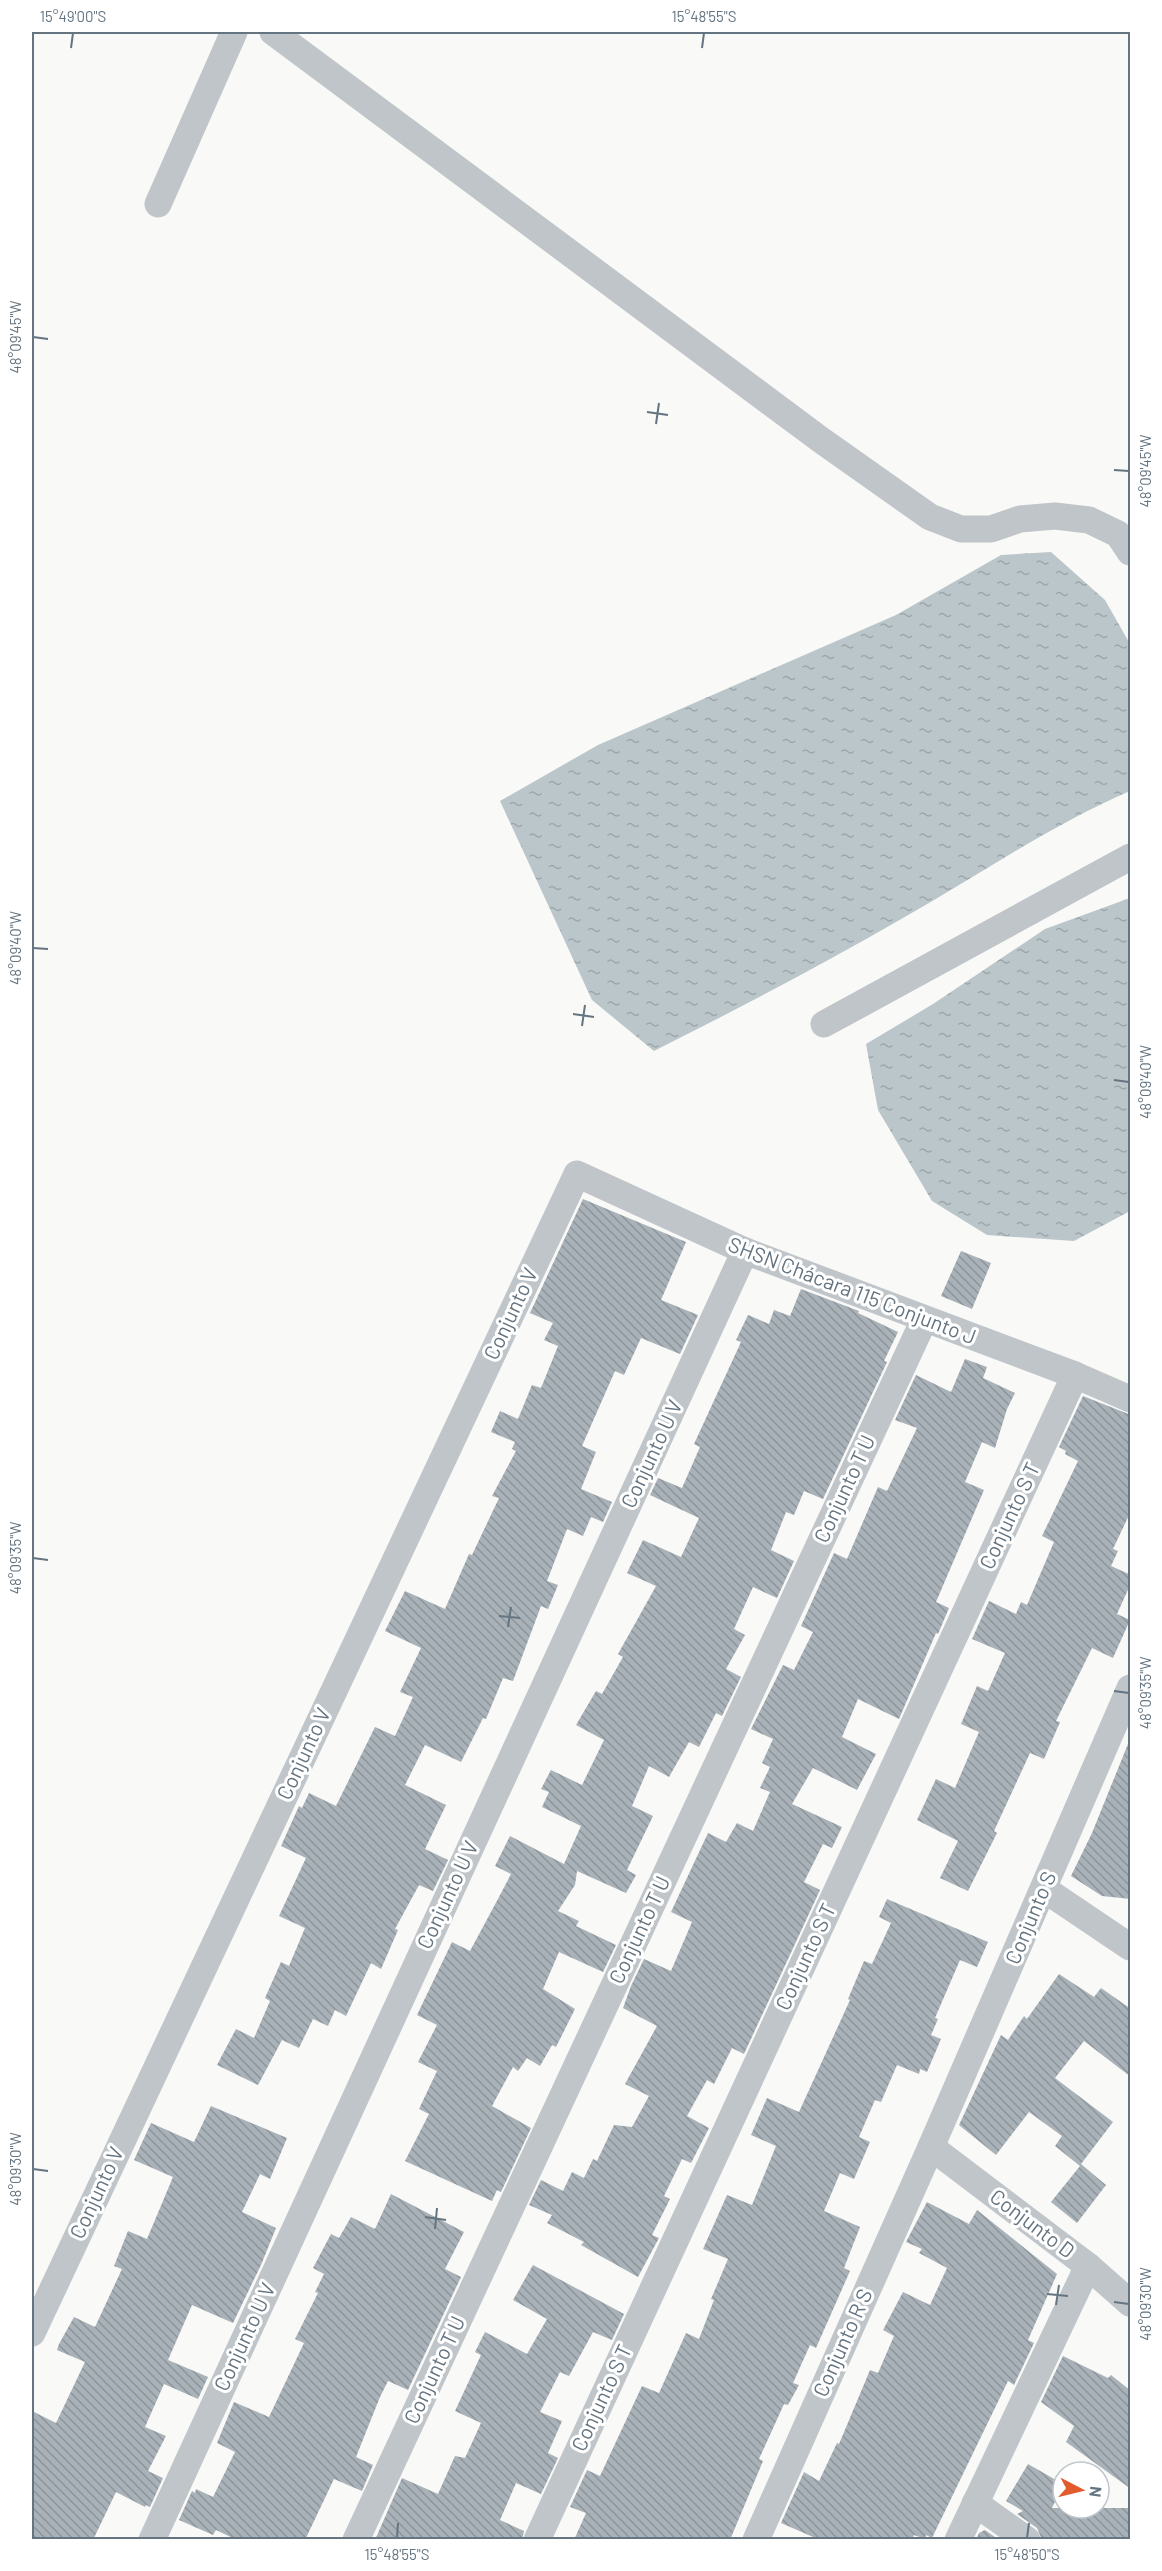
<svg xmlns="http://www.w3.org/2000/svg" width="1162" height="2571" font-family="Barlow,sans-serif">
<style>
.water{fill:url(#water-ripples)}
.building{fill:url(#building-back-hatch)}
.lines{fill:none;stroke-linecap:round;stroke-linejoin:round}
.minor{stroke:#c0c5c9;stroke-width:27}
.ticks{fill:none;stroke:#647481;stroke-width:2}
.labels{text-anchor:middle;stroke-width:6;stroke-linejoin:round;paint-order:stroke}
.street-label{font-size:21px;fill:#647481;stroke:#fff}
.neatline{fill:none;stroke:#647481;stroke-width:2}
.ticks-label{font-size:15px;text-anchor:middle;fill:#647481}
</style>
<defs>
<pattern id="water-ripples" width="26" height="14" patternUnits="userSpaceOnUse" patternTransform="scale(1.5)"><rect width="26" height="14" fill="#bbc6cb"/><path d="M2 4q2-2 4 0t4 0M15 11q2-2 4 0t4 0" fill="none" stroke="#9ca5aa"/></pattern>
<pattern id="building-back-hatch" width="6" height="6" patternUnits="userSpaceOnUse" patternTransform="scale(1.5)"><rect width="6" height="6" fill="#a9b2b8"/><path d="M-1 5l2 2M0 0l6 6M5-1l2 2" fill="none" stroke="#8d959b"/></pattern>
</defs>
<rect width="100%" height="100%" fill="#f9f9f7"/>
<!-- water -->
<g class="water">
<path d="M 1051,552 L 1105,600 L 1130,644 L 1130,791 C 1051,825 979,875 903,918 C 821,965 738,1009 654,1051 L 592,1000 L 500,801 L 598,745 L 896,615 L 1001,555 Z"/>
<path d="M 1130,898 L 1130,1211 L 1074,1241 L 987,1235 L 932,1201 L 878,1110 L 866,1044 L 933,1004 L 1045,929 Z"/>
</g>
<!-- building -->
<g class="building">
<path d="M 583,1199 L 686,1242 L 661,1300 L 698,1315 L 680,1354 L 641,1338 L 624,1375 L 615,1371 L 582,1446 L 596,1452 L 581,1489 L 612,1502 L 603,1522 L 591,1517 L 583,1536 L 567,1529 L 547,1581 L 558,1585 L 548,1609 L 541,1606 L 513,1681 L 503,1678 L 486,1719 L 483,1718 L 461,1762 L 425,1745 L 405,1785 L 446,1805 L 425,1849 L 448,1860 L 433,1891 L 419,1885 L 395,1929 L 398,1930 L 381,1969 L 371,1963 L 346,2016 L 335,2010 L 328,2026 L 313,2019 L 299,2048 L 282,2040 L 258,2085 L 217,2065 L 236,2029 L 254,2038 L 270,2001 L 265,1998 L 281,1962 L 289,1966 L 305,1928 L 279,1916 L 306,1858 L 281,1846 L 299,1806 L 302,1808 L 309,1793 L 336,1806 L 375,1727 L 395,1736 L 413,1697 L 400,1692 L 421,1648 L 385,1631 L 405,1591 L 445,1609 L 469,1554 L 472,1555 L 499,1498 L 492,1496 L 516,1451 L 512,1449 L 515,1442 L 491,1432 L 500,1411 L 518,1419 L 532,1385 L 541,1388 L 558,1346 L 544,1340 L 553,1323 L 530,1313 Z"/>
<path d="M 961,1251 L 991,1263 L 972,1309 L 941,1296 Z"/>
<path d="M 801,1289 L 859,1311 L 858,1313 L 898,1332 L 884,1361 L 887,1362 L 823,1499 L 804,1491 L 794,1515 L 786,1512 L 771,1550 L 794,1561 L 777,1598 L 753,1587 L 734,1629 L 745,1635 L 726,1669 L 741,1677 L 722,1716 L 716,1713 L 699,1747 L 689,1742 L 669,1777 L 649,1766 L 632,1806 L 653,1816 L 627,1870 L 636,1875 L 626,1893 L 577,1871 L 575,1885 L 558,1911 L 579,1921 L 576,1926 L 616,1945 L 603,1972 L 559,1952 L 543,1989 L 575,2009 L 556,2047 L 552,2045 L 540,2066 L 527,2058 L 518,2071 L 513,2067 L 492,2106 L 531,2128 L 501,2192 L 497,2190 L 492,2201 L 405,2161 L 429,2114 L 419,2109 L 437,2071 L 418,2062 L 437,2025 L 417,2015 L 452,1942 L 470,1951 L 499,1897 L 511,1874 L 495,1866 L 510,1836 L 564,1864 L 581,1826 L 542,1807 L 549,1792 L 541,1789 L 551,1770 L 582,1785 L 604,1740 L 576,1725 L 596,1691 L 602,1694 L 623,1657 L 618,1654 L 656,1586 L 627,1573 L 643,1540 L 681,1557 L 699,1518 L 650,1495 L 658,1478 L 682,1488 L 700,1447 L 694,1444 L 741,1342 L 736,1340 L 748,1315 L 769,1324 L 774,1310 L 790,1316 Z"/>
<path d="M 965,1359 L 987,1367 L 983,1378 L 1015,1393 L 1007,1409 L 995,1448 L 982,1442 L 965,1482 L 984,1490 L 936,1602 L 949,1608 L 938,1634 L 936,1633 L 899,1719 L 858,1699 L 842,1737 L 876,1754 L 857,1790 L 813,1768 L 792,1804 L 842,1827 L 832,1848 L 823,1844 L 804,1882 L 820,1890 L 744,2054 L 732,2048 L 714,2084 L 707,2080 L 687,2116 L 709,2128 L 691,2163 L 682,2159 L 664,2196 L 670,2199 L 652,2235 L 659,2238 L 638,2277 L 581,2245 L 584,2242 L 547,2223 L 552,2215 L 529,2205 L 541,2180 L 563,2191 L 572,2172 L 584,2178 L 593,2159 L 597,2161 L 614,2125 L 632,2127 L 649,2096 L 625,2084 L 657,2026 L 623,2008 L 631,1986 L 644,1959 L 671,1971 L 692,1922 L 671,1912 L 708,1833 L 726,1842 L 737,1823 L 753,1831 L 770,1792 L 760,1788 L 770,1767 L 762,1763 L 773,1739 L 751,1729 L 783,1665 L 794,1670 L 813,1632 L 801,1626 L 834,1553 L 847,1559 L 878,1487 L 887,1491 L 917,1428 L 895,1420 L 916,1375 L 951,1392 Z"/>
<path d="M 1083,1396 L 1131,1415 L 1131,1511 L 1113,1549 L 1118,1551 L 1111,1566 L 1131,1575 L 1131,1583 L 1117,1614 L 1130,1620 L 1113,1658 L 1092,1648 L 1056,1721 L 1060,1722 L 1044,1759 L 1030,1753 L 994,1831 L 997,1833 L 968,1891 L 940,1878 L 958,1841 L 917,1820 L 936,1779 L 955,1788 L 979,1732 L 961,1724 L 977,1686 L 988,1691 L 1005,1653 L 972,1639 L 989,1601 L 1016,1614 L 1021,1602 L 1027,1605 L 1054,1542 L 1042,1536 L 1078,1461 L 1065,1454 L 1066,1451 L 1059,1447 Z"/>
<path d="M 1130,1739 L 1131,1739 L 1131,1899 L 1102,1896 L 1071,1876 L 1092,1833 Z"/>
<path d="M 887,1899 L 988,1942 L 977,1967 L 960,1960 L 935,2018 L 938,2019 L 931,2035 L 941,2039 L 927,2072 L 920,2069 L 919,2074 L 897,2065 L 881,2102 L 875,2100 L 859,2137 L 870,2142 L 854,2179 L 840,2173 L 824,2211 L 860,2227 L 844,2268 L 850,2271 L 816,2348 L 810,2345 L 793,2383 L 799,2385 L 788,2405 L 784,2404 L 759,2459 L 763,2461 L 730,2540 L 574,2540 L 586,2513 L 570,2507 L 587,2470 L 600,2476 L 642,2386 L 659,2393 L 686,2333 L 699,2339 L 714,2300 L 711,2299 L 728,2259 L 703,2249 L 727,2195 L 752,2205 L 776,2146 L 751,2135 L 767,2098 L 799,2112 L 850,2000 L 848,1999 L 864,1961 L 872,1964 L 891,1923 L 879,1917 Z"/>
<path d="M 1059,1974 L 1094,1997 L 1101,1988 L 1131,2009 L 1131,2077 L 1084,2041 L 1055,2078 L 1113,2122 L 1081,2164 L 1106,2185 L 1077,2223 L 1051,2202 L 1080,2166 L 1055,2146 L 1062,2136 L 1029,2112 L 996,2155 L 959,2125 L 1001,2035 L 1008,2040 L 1024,2016 L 1027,2019 Z"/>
<path d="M 211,2106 L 287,2138 L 270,2179 L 260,2174 L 242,2212 L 276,2228 L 261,2265 L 233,2323 L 192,2305 L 168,2360 L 208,2377 L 198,2399 L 164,2384 L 145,2427 L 166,2436 L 148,2471 L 163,2478 L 150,2507 L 146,2505 L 145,2507 L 116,2492 L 93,2540 L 32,2540 L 32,2411 L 56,2423 L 85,2362 L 57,2350 L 59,2344 L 74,2317 L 95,2327 L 122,2269 L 114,2266 L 128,2231 L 147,2239 L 173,2177 L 134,2160 L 151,2123 L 194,2142 Z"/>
<path d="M 391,2194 L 464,2232 L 445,2269 L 461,2277 L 408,2390 L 388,2381 L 380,2397 L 356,2457 L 373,2465 L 362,2491 L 334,2479 L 305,2540 L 237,2540 L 216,2530 L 213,2535 L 179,2520 L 192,2491 L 195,2493 L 196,2489 L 213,2497 L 235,2452 L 217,2443 L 234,2402 L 269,2417 L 304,2343 L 295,2339 L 318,2293 L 315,2292 L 324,2274 L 313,2268 L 331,2234 L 339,2238 L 351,2217 L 375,2229 Z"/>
<path d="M 927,2202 L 969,2224 L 977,2210 L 1057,2274 L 1028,2340 L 1034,2343 L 1014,2385 L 1008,2381 L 932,2538 L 926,2535 L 925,2539 L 914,2535 L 912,2540 L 820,2540 L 781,2523 L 804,2472 L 819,2481 L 837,2443 L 839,2444 L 870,2370 L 878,2373 L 894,2336 L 883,2330 L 903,2292 L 930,2305 L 947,2268 L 919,2253 L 922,2249 L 906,2242 Z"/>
<path d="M 533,2265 L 624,2314 L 612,2340 L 593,2332 L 569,2376 L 560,2372 L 540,2412 L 562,2421 L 548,2453 L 558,2458 L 541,2494 L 516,2483 L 500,2520 L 524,2531 L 522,2540 L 375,2540 L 402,2478 L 438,2494 L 455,2456 L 465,2458 L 481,2423 L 455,2411 L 481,2355 L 475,2352 L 485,2332 L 527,2354 L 547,2319 L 513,2300 Z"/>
<path d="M 1063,2356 L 1108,2378 L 1111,2375 L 1131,2391 L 1131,2489 L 1066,2442 L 1074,2426 L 1041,2402 Z"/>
<path d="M 1028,2464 L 1063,2484 L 1052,2508 L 1131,2508 L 1131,2540 L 1042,2540 L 1037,2528 L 1017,2514 L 1023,2511 L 1006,2501 Z"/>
<path d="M 985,2530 L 999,2540 L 976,2540 L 979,2533 Z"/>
</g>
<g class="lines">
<!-- minor -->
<g class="minor">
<path d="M 273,32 L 821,440 L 930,517 L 961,529 L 991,529 L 1020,519 L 1055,516 L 1089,520 L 1118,534 L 1130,552"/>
<path d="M 158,204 L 234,32"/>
<path d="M 824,1024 L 1130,857"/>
<path d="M 1044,1889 L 1130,1947"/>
<path d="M 931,2147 L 1088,2266 L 1130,2303"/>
<path d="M 32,2333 L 577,1174 L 745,1251 L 1075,1375 L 1130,1399"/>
<path d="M 975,2503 L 1027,2540"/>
<path d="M 152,2540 L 745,1251"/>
<path d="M 356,2540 L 924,1320"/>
<path d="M 537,2540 L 1075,1375"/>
<path d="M 756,2540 L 931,2147 L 1130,1688"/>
<path d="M 958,2540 L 1088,2266"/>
</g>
</g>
<!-- ticks -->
<path class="ticks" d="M 71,48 L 73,33M 702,48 L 704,33M 33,337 L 48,339M 647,412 L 668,415M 656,424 L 659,403M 1114,470 L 1129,471M 33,948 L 48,949M 573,1014 L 594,1017M 582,1026 L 585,1005M 1114,1080 L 1129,1082M 33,1558 L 48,1560M 499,1616 L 520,1618M 508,1627 L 511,1607M 1114,1691 L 1129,1693M 33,2169 L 48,2171M 425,2217 L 446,2220M 435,2229 L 437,2208M 1047,2294 L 1068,2296M 1114,2302 L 1129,2304M 1056,2305 L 1059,2285M 397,2538 L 398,2523M 1027,2538 L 1029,2523"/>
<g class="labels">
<!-- street labels -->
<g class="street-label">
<text transform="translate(852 1291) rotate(21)" y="7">SHSN Chácara 115 Conjunto J</text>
<text transform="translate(511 1314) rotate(-65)" y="7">Conjunto V</text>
<text transform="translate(652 1454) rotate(-65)" y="7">Conjunto U V</text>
<text transform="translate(845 1489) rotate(-65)" y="7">Conjunto T U</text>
<text transform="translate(1010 1516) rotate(-65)" y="7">Conjunto S T</text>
<text transform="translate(304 1754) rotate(-65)" y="7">Conjunto V</text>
<text transform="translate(448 1895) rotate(-65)" y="7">Conjunto U V</text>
<text transform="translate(1031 1918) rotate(-67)" y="7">Conjunto S</text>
<text transform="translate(640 1930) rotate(-65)" y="7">Conjunto T U</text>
<text transform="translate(806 1957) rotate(-65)" y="7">Conjunto S T</text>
<text transform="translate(97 2193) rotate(-65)" y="7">Conjunto V</text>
<text transform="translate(1032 2224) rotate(37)" y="7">Conjunto D</text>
<text transform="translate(245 2337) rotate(-65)" y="7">Conjunto U V</text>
<text transform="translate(843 2343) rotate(-66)" y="7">Conjunto R S</text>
<text transform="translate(435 2370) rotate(-65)" y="7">Conjunto T U</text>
<text transform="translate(602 2398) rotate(-65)" y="7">Conjunto S T</text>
</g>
</g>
<!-- border -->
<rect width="1162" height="2571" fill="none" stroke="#ffffff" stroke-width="66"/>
<!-- north arrow -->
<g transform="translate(1081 2490) rotate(97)"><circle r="28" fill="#ffffff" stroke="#c1c7cd" stroke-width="1.5"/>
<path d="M0-4.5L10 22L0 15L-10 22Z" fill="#e35b2d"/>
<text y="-9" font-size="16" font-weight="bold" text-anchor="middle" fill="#647481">N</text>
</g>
<rect x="33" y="33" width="1096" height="2505" class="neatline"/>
<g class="ticks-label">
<text x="73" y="22">15°49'00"S</text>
<text x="704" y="22">15°48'55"S</text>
<text transform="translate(16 337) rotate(-90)" y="5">48°09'45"W</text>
<text transform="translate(1146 471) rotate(-90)" y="5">48°09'45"W</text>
<text transform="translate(16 948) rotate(-90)" y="5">48°09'40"W</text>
<text transform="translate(1146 1082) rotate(-90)" y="5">48°09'40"W</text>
<text transform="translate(16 1558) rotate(-90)" y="5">48°09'35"W</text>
<text transform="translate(1146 1693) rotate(-90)" y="5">48°09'35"W</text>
<text transform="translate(16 2169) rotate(-90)" y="5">48°09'30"W</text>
<text transform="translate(1146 2304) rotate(-90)" y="5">48°09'30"W</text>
<text x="397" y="2560">15°48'55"S</text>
<text x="1027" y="2560">15°48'50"S</text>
</g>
</svg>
